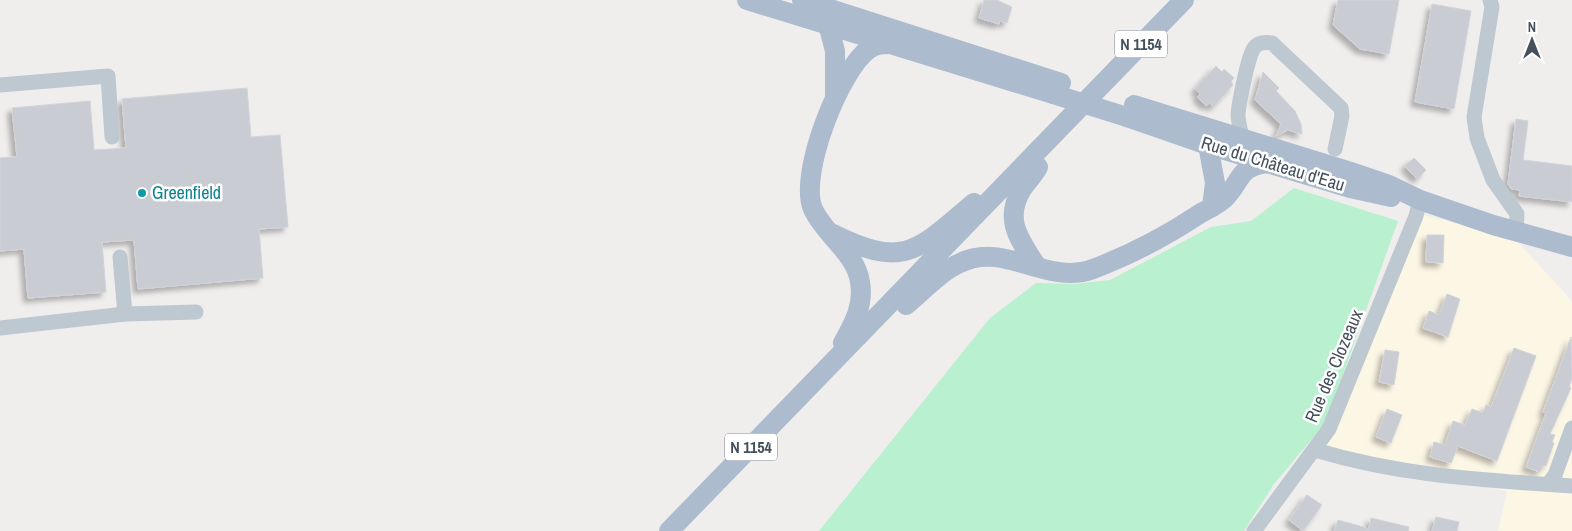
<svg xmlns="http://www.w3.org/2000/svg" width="1572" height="531" font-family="'Archivo Narrow',sans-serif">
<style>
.commercial{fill:#fcf6e5}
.green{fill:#b9f0d0}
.building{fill:#caccd3;stroke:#d1d3d9;filter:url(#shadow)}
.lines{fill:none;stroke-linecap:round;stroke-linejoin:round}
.minor{stroke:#bdc8d0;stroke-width:15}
.major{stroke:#acbcce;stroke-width:20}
.major-bridge{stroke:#acbcce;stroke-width:20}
.culture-dot{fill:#0f9aa8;stroke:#fff;stroke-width:2}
.labels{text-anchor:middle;stroke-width:5;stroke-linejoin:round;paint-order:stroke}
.shield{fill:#fff;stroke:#7d848d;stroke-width:1}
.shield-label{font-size:16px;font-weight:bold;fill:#45505c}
.street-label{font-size:18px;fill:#45505c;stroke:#fff}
.culture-label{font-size:18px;fill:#0d838f;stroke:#fff;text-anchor:start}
</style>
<defs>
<filter id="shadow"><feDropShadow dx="-4.5" dy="4.5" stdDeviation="2.5" flood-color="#0004"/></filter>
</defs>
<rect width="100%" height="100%" fill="#f0eded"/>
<!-- commercial -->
<path class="commercial" d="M 1420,214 L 1514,238 L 1572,301 L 1572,531 L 1498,531 L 1507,491 L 1314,455 Z"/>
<!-- green -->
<path class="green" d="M 1294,188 L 1398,221 L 1326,422 L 1274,484 L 1244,531 L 819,531 L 990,318 L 1036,283 L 1074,284 L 1110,280 L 1211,227 L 1251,221 Z"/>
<!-- building -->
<g class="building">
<path d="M 984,0 L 997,0 L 1012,7 L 1007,23 L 1000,21 L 999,24 L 979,18 Z"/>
<path d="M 1338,0 L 1399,0 L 1389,54 L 1360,49 L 1333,25 Z"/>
<path d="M 1432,4 L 1471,11 L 1454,109 L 1415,102 Z"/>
<path d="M 1216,66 L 1222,72 L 1224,69 L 1234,78 L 1231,81 L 1233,85 L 1213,107 L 1210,103 L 1207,106 L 1197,97 L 1200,94 L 1195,89 Z"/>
<path d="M 1263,72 L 1279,88 L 1276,91 L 1295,111 L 1301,124 L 1302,134 L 1288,130 L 1276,136 L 1281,124 L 1255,100 Z"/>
<path d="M 247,88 L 251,137 L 280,135 L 288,227 L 259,229 L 263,278 L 138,289 L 134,240 L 102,242 L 106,292 L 28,298 L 24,249 L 0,251 L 0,158 L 17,157 L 12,108 L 90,101 L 94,150 L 126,148 L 122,99 Z"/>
<path d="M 1516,119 L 1528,121 L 1523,160 L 1572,166 L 1572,202 L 1519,196 L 1520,190 L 1511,189 L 1508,184 Z"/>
<path d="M 1414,158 L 1426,170 L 1417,179 L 1405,166 Z"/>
<path d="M 1427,235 L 1444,235 L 1443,263 L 1426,262 Z"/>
<path d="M 1447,294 L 1460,299 L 1448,337 L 1423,328 L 1429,311 L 1439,315 Z"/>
<path d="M 1571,337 L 1572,378 L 1569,387 L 1571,388 L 1550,434 L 1555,435 L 1552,442 L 1554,443 L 1546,466 L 1543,465 L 1540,472 L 1526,467 L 1546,413 L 1543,412 Z"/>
<path d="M 1514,348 L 1536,356 L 1497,461 L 1458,446 L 1451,463 L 1430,457 L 1434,442 L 1445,445 L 1453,421 L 1465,425 L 1472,409 L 1483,413 L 1486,405 L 1491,407 Z"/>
<path d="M 1385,350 L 1399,352 L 1394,385 L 1379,382 Z"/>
<path d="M 1387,409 L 1402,415 L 1391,443 L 1376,437 Z"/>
<path d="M 1307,495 L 1322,505 L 1303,531 L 1289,520 Z"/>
<path d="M 1436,517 L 1459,522 L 1457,531 L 1432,531 Z"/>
<path d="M 1371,518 L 1409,527 L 1408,531 L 1368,531 Z"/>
<path d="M 1338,520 L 1367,528 L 1366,531 L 1334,531 Z"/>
</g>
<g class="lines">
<!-- minor -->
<g class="minor">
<path d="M 1490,0 L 1492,7 L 1474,117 L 1477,138 L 1493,180 L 1517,214 L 1516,231"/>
<path d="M 0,85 L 108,76 L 112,137"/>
<path d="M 1242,138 C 1241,131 1238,122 1238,114 C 1239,103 1248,56 1254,48 C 1258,42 1265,42 1272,43 L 1341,108 L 1342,116 L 1335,149"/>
<path d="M 120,257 L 125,314"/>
<path d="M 0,328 L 125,314 L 196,312"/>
<path d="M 1315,450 C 1402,476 1482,480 1572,486"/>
<path d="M 1548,484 L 1555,475 L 1572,428"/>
<path d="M 1254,531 L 1329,429 L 1416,216 L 1420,200"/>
</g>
<!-- major -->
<g class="major">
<path d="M 747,0 L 1053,94"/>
<path d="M 802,0 L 1061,83"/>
<path d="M 828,24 L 835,51 L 835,95"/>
<path d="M 1134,105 L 1351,172 L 1389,185 L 1420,200 L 1493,225 L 1572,247"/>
<path d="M 1127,117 L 1208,145 L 1350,188 L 1391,197"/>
<path d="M 1208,145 L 1215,183 L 1212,207"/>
<path d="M 833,234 C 905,270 918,250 974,203"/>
<path d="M 1037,267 C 1020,240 1003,220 1022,189 C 1027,181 1034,175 1038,167"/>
<path d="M 906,305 C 923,291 940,272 960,263 C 1005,241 1047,286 1093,269 C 1130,255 1168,235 1201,213 C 1209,209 1217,205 1224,199 C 1242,182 1237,166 1268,163"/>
<path d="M 843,343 C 854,323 864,306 860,282 C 856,253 824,234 813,209 C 798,175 840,69 869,49 C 876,44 883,44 891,44"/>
<path d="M 669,531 L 1184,0"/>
</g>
<!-- major-bridge -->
<path class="major-bridge" d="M 1053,94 L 1127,117"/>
</g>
<!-- markers -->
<circle class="culture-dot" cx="142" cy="193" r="5"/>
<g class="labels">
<!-- shield labels -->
<g class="shield">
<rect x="1115" y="30.5" width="52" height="27" rx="4"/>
<rect x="725" y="433.5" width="52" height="27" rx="4"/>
</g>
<g class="shield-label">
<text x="1141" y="50">N 1154</text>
<text x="751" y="453">N 1154</text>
</g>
<!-- street labels -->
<g class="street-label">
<text transform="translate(1273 164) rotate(17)" y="6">Rue du Château d'Eau</text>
<text transform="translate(1334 366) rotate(-67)" y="6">Rue des Clozeaux</text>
</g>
<!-- culture labels -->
<g class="culture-label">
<text x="152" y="199">Greenfield</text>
</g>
</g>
<!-- north arrow -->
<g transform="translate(1532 40)" stroke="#ffffff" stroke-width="4" paint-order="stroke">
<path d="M0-4L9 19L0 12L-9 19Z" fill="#45505c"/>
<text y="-8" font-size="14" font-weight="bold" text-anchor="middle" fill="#45505c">N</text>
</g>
</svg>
